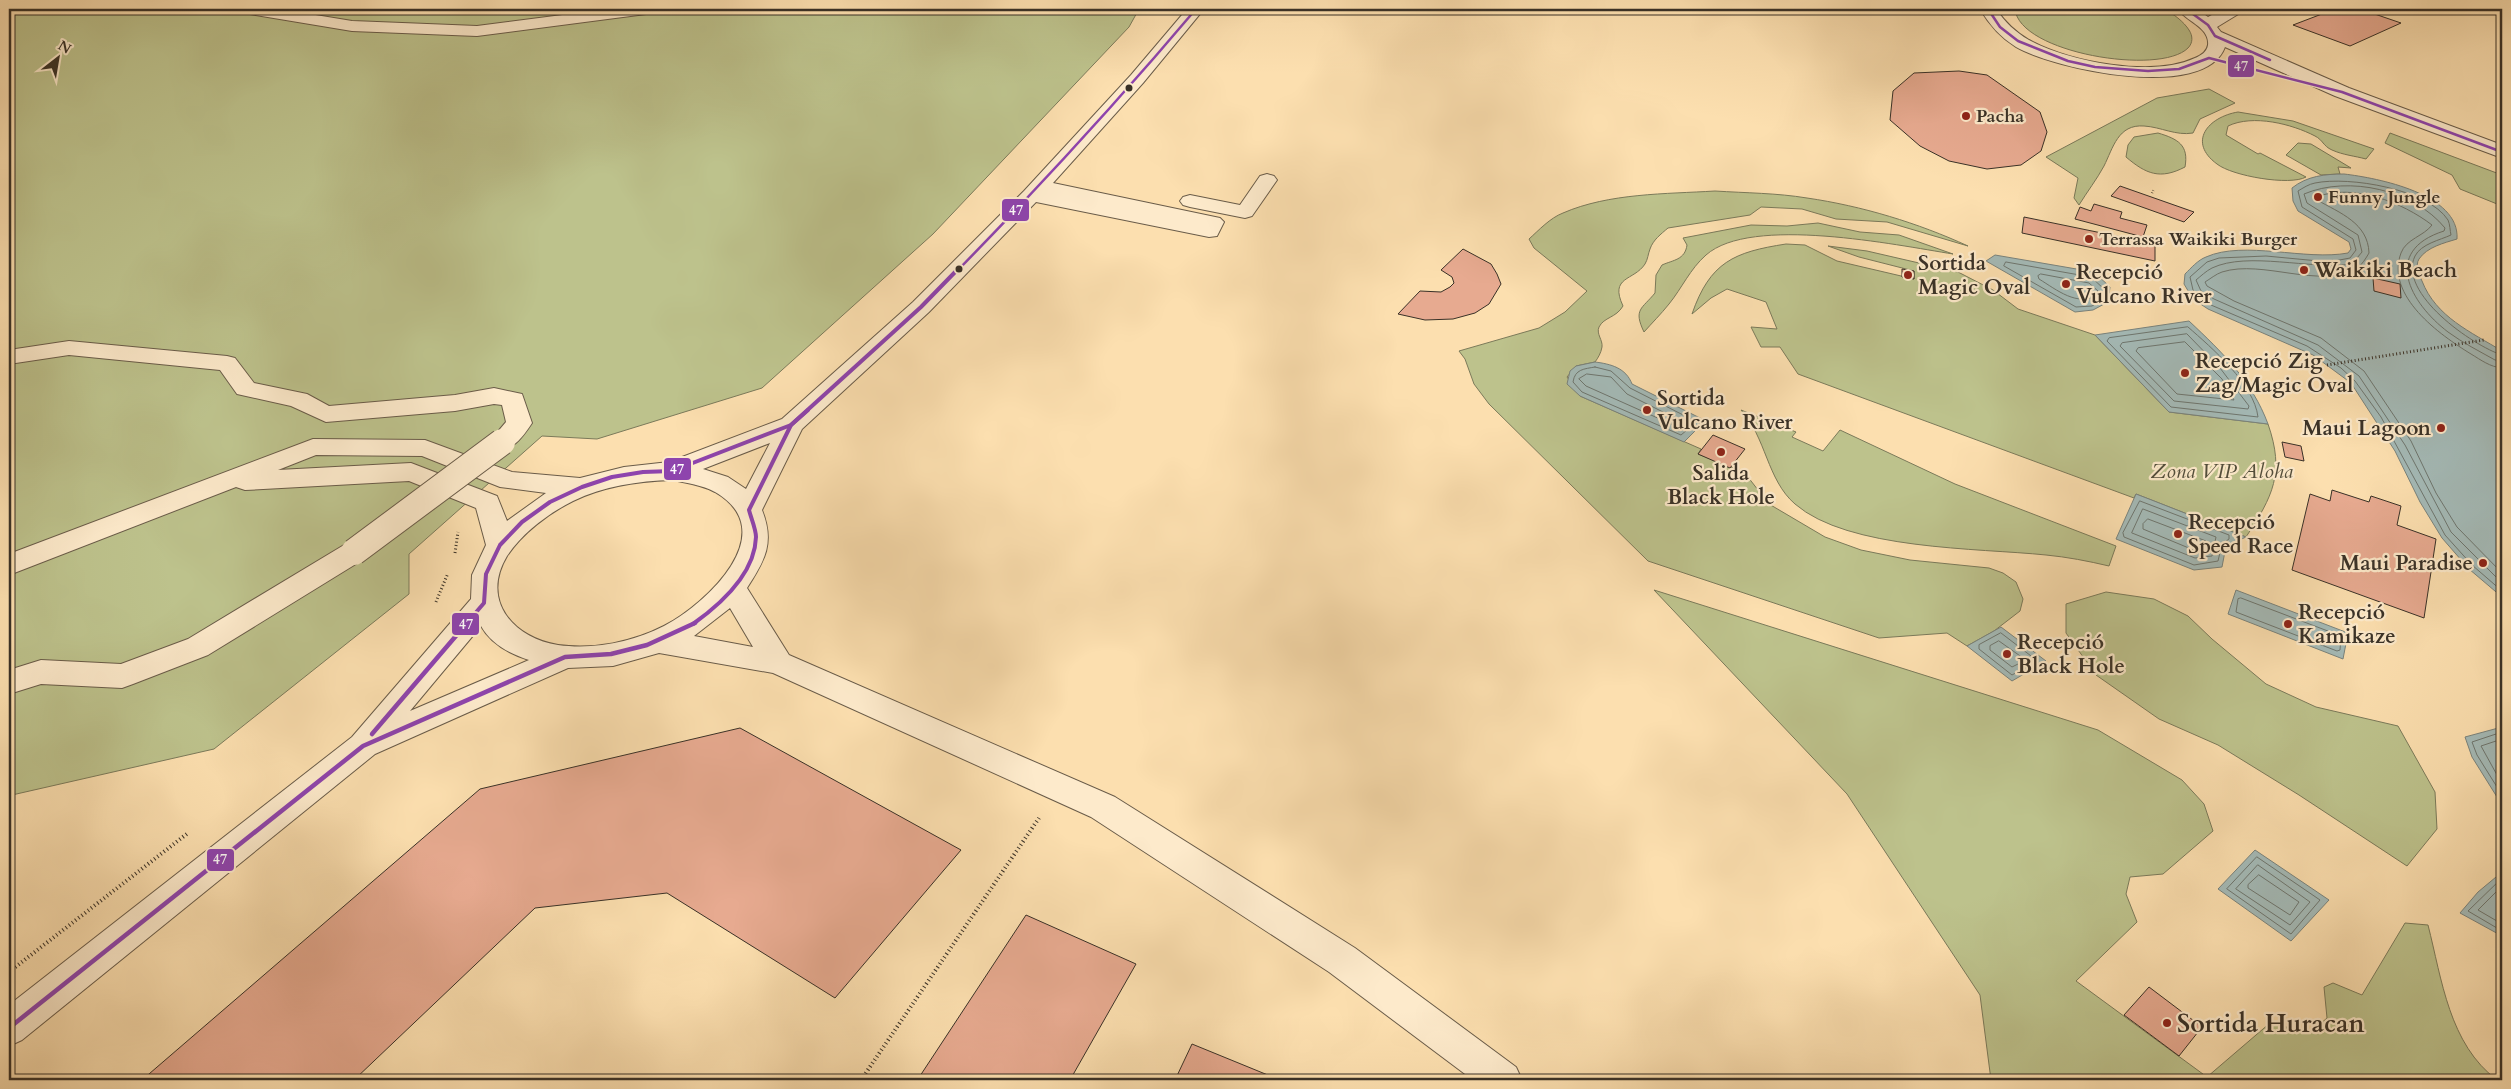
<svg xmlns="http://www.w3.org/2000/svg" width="2511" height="1089" font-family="Cardo,serif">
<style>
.green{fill:#bdc28c;stroke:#7b7a5a}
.water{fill:#a4bab7;stroke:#79837d}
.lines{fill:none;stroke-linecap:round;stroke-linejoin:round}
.shore{stroke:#6e766f;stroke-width:1}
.building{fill:#e7aa90;stroke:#393127}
.minor-casing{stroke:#6a5c49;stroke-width:2}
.path-far2{stroke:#393127;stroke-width:2.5;stroke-dasharray:0.5 2;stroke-linecap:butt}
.path-far1{stroke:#393127;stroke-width:3;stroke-dasharray:1 2.5;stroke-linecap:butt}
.path{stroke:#393127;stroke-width:4;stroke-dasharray:1 3;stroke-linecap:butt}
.minor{fill:#fdeacb;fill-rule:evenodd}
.minor-bridge-casing{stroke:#6a5c49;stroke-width:28;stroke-linecap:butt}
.minor-bridge{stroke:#fdeacb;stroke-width:26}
.bus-1-far2-casing{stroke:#fdeacb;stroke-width:5}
.bus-1-far1-casing{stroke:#fdeacb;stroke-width:8}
.bus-1-casing{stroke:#fdeacb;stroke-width:8}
.bus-1-far2{stroke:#8e44ad;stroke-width:2.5}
.bus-1-far1{stroke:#8e44ad;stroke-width:4}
.bus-1{stroke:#8e44ad;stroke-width:4.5}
.bus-dot{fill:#393127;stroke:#fdeacb;stroke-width:2}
.poi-dot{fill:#8f2418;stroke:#fdeacb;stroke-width:2}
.labels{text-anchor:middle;stroke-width:4.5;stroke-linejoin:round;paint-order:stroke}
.far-poi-label{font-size:18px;font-weight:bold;fill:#393127;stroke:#fdeacb;text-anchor:start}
.poi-label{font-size:21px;font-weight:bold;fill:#393127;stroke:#fdeacb;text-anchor:start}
.park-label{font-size:21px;font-style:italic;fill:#534e3b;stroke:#fdeacb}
.near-poi-label{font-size:25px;font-weight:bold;fill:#393127;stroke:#fdeacb;text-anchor:start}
.line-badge{stroke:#fdeacb;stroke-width:2}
.badge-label{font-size:14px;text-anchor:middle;font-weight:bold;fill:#fff}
</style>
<rect width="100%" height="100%" fill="#fcdfaf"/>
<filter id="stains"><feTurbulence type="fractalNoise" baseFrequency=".004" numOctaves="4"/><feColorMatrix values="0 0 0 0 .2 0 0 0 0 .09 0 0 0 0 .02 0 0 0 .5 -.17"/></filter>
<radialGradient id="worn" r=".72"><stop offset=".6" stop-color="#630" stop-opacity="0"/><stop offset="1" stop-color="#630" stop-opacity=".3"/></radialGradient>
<!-- green -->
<g class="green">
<path d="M 9,9 L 1139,9 L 1129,27 L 933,234 L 762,388 L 597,439 L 542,436 L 409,554 L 409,594 L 214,749 L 12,795 L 9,797 Z"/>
<path d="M 2015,9 C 2052,9 2089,9 2125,9 C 2136,9 2153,6 2163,9 C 2173,13 2184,22 2189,30 C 2193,36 2193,43 2188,48 C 2160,76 2019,53 2015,9 Z"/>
<path d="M 2209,89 L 2235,103 L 2200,119 L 2193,133 C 2176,136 2161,127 2144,126 C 2118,124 2113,148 2104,166 C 2097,179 2087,192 2079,205 L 2074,198 L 2078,178 L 2046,157 L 2157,98 Z"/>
<path d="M 2238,112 L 2293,121 L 2374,149 L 2366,159 C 2355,156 2343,155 2332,150 C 2323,146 2323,140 2315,136 C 2292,124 2253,114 2228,126 L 2226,135 L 2258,154 L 2260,153 L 2306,177 C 2290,186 2232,176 2217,164 C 2187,142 2208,117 2238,112 Z"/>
<path d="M 2158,133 C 2178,139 2189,145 2185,167 C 2160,180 2146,174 2126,157 L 2128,145 L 2134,137 Z"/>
<path d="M 2390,133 L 2502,175 L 2502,206 L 2460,189 L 2452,175 L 2385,143 Z"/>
<path d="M 2298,143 L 2311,144 L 2351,168 L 2338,167 L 2340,174 L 2321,175 L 2286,155 Z"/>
<path d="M 1715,191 C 1746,193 1777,193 1807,198 C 1862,206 1918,223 1968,246 L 1887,222 L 1836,219 L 1802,209 L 1761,207 L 1750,215 L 1668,228 C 1661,234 1653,240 1650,249 C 1648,254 1648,259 1645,264 C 1634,281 1609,276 1623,306 C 1616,318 1604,317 1599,327 C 1596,334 1603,340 1602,347 C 1601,353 1598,358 1595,362 L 1576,366 L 1567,377 L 1580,396 L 1701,449 L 1698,454 L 1744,472 L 1769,504 L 1825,537 L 1861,550 L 1910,560 L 1989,568 L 2003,573 L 2016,582 L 2023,599 L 2020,611 L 1994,631 L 1967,646 L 1947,633 L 1879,638 L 1648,561 L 1489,404 L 1474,384 L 1465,359 L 1459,351 L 1539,328 L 1565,312 L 1587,291 L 1534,248 L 1529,239 C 1539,230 1550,218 1563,213 C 1609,193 1666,194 1715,191 Z"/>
<path d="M 1818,223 L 1860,232 L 1899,235 L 1953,254 C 1896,245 1751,215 1706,255 C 1690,269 1682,288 1669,304 C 1661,314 1652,323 1644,332 C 1633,309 1642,309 1655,293 L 1656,275 L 1662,265 C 1673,260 1685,260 1687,245 L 1683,238 L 1751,225 L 1787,226 Z"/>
<path d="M 1786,244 L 1805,245 L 1837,261 L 1914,279 L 1914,271 L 1859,257 L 1828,246 L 1867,251 L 1958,272 L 1993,290 L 2018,309 L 2095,335 L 2169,412 L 2268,424 C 2285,473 2273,496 2246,537 L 2136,494 L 2134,498 L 1798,374 L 1780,347 L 1761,347 L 1751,327 L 1777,329 L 1766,302 L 1727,289 L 1711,298 L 1692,314 C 1710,262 1734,252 1786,244 Z"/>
<path d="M 1741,410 L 1796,432 L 1792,437 L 1823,451 L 1840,430 L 1955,484 L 2116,546 L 2109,566 C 2088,561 2067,557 2046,555 C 1978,548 1848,550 1795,504 C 1767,480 1766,437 1741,410 Z"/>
<path d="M 1654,590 L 2098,730 L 2182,780 L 2204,804 L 2213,831 L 2163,874 L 2130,877 L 2126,894 L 2137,922 L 2076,981 L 2207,1077 L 2270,1023 L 2310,1033 L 2327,1018 L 2324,987 L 2333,983 L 2362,995 L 2405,923 L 2428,925 C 2442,980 2449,1044 2497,1080 L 1991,1080 L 1980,995 L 1847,794 Z"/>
<path d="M 2106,592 L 2154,599 L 2188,616 L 2212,639 L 2266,684 L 2316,707 L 2398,726 L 2435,792 L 2437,829 L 2407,866 L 2299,795 L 2218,745 L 2159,719 L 2096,675 L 2066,633 L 2066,604 Z"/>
</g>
<!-- water -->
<g class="water">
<path d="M 2344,174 C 2378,178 2460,194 2457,239 C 2444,243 2427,247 2419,259 C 2415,265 2419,275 2422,281 C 2436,317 2471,332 2502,351 L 2502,597 L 2469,569 L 2442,538 L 2420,502 L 2395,451 L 2351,383 L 2313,355 L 2208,309 L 2193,299 L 2184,284 L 2185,274 C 2191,268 2198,260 2206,257 C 2244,240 2305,261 2348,253 L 2351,249 L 2349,242 L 2298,211 L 2293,201 L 2292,188 C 2307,176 2325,174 2344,174 Z"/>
<path d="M 1995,255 L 2094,272 L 2110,287 L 2108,302 L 2093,310 L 2075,312 L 1986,261 Z"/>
<path d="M 2189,321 C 2222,352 2252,381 2268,424 L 2169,412 L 2095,335 Z"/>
<path d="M 1595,362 C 1611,364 1626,368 1632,384 L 1702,419 L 1697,429 L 1684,442 L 1580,396 L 1567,384 L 1570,371 L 1576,366 Z"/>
<path d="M 2136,494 L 2149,499 L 2246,537 L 2226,546 L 2222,567 L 2194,570 L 2116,539 Z"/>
<path d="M 2236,590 L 2348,633 L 2343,659 L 2228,614 Z"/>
<path d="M 2001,627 L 2046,661 L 2012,681 L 1967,646 Z"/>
<path d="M 2502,727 L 2502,805 L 2472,757 L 2465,737 Z"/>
<path d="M 2255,850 L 2329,900 L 2291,941 L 2218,889 Z"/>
<path d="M 2502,872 L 2502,936 L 2460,913 L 2478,892 Z"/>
</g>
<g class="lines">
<!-- shore -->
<g class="shore">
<path d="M 2006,262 L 2091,277 L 2104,289 L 2104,299 L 2092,306 L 2076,307 L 2004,266 Z"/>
<path d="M 2041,274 L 2089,283 L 2098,291 L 2098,295 C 2077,307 2057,290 2039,279 L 2038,276 Z"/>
<path d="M 2188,327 C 2212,348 2254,384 2258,417 L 2171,407 L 2107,341 L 2109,338 Z"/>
<path d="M 2187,334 L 2220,368 L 2249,406 L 2248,409 L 2174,401 L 2120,346 L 2122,343 Z"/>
<path d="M 2185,342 L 2222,379 L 2234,400 L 2177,394 L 2136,351 L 2138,348 Z"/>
<path d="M 2502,355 C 2473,346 2397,293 2415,256 C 2421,244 2440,240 2451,235 C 2450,231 2450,224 2448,220 C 2428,189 2349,176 2315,183 C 2309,184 2303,188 2298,191 L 2302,207 L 2353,239 L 2356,250 L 2350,258 L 2329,262 L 2266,256 L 2219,258 L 2207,262 L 2190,277 L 2193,290 L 2211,305 L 2307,346 L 2341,368 L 2355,381 L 2381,417 L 2445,535 L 2472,565 L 2502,591"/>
<path d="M 2502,361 L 2495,360 C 2479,351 2463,343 2448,332 C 2410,303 2381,251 2444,231 L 2445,228 C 2414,190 2349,175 2304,194 L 2307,203 L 2358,235 L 2362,252 L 2352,264 C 2310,270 2248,251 2212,268 C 2206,271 2201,276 2196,280 L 2201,291 L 2214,299 L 2318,345 L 2359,376 L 2405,445 L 2451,532 L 2502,583"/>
<path d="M 1595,367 L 1611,371 L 1630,388 L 1693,420 L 1694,424 L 1681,435 L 1582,392 L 1573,382 C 1575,369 1584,369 1595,367 Z"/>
<path d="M 2502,368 C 2490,367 2481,360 2471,354 C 2440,335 2385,296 2401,253 C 2406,239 2424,236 2432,225 C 2402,202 2353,183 2316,197 L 2317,200 C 2340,213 2368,223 2369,253 C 2366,258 2362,265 2357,268 C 2320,290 2263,259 2222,272 C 2216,274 2210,279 2205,282 L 2207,286 L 2234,301 L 2321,338 L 2364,371 L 2411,441 L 2436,493 L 2457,527 L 2502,573"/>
<path d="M 1587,374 L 1611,377 L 1627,394 L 1683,422 L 1684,426 L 1680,428 L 1586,386 L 1579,379 Z"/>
<path d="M 2140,501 L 2229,535 L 2229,539 L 2222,544 L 2218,561 L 2194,565 L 2124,537 L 2123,533 Z"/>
<path d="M 2143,509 L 2216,537 L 2212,556 L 2195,558 L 2132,533 Z"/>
<path d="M 2148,519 L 2206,541 L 2206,549 L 2196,551 L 2143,529 L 2143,524 Z"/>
<path d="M 2241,598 L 2341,636 L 2340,650 L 2337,651 L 2236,612 L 2238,599 Z"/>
<path d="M 2001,633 L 2035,659 L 2035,662 L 2012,675 L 1979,649 L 1979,645 Z"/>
<path d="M 1999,641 L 2023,658 L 2024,661 L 2012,667 L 1990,650 L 1990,646 Z"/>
<path d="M 2502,732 L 2472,742 L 2477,755 L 2502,795"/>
<path d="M 2502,739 L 2481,746 L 2502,784"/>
<path d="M 2257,857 L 2320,900 L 2291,934 L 2227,889 Z"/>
<path d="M 2258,865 L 2310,902 L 2290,925 L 2236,889 Z"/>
<path d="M 2259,875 L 2299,902 L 2290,915 L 2248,888 L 2248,885 Z"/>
<path d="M 2502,878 L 2468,911 L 2502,931"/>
<path d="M 2502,886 L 2478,910 L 2502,924"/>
</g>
</g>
<!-- building -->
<g class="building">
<path d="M 2335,9 L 2360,9 L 2401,23 L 2350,46 L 2293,25 Z"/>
<path d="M 1959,71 L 1987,75 L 2040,112 L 2047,132 L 2041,151 L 2021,165 L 1987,169 L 1949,161 L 1920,146 L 1890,120 L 1893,91 L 1914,73 Z"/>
<path d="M 2120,186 L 2194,212 L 2184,222 L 2111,196 Z"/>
<path d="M 2094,204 L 2122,212 L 2120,218 L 2147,225 L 2143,237 L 2075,219 L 2080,207 L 2091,211 Z"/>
<path d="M 2024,217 L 2155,244 L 2155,261 L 2022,233 Z"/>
<path d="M 1463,249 L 1491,264 L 1497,274 L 1501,284 L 1489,304 L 1475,313 L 1453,319 L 1425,320 L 1398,314 L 1420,291 L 1441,292 L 1450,287 L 1454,283 L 1452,277 L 1441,270 Z"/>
<path d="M 1902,269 L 1914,271 L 1914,279 L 1902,277 Z"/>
<path d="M 2373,278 L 2400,284 L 2401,298 L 2374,291 Z"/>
<path d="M 1713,435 L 1745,449 L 1730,468 L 1698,454 Z"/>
<path d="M 2282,442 L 2301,446 L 2304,461 L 2285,457 Z"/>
<path d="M 2332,490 L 2369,502 L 2371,496 L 2401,506 L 2397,525 L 2436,539 L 2424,618 L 2292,570 L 2310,494 L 2330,501 Z"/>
<path d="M 740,728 L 961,850 L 835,998 L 667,893 L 535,908 L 354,1080 L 142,1080 L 480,789 Z"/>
<path d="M 1026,915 L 1136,964 L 1070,1080 L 918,1079 Z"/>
<path d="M 2149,987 L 2202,1027 L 2179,1056 L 2124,1015 Z"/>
<path d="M 1192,1044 L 1280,1080 L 1175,1080 Z"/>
</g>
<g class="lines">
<defs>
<g id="minor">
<path d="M 242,9 L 279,9 L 352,21 L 477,26 L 609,9 L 654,9 L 652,13 L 646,14 L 477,36 L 352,31 L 244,13 Z"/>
<path d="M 1187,9 L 1204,9 L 1143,83 L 1053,183 L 1220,218 L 1224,222 L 1217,236 L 1209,237 L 1036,202 L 929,312 L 802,429 L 762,510 C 775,543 765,560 747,588 L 789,655 L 1115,797 L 1355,948 L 1516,1067 L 1522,1080 L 1473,1080 L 1329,972 L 1091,817 L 773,673 L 659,653 L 613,666 L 568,668 L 375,754 L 22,1040 L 9,1046 L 9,1005 L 352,737 L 471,599 L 472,575 L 486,545 L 476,508 L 409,481 L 245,490 L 236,487 L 9,575 L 9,554 L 313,439 L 425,440 L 512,472 L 580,478 L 624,467 L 669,462 L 782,419 L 913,302 L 1024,191 L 1131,75 ZM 770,443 L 746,489 L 728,477 L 703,469 ZM 316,455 L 422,456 L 500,487 L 546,493 L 507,521 L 497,496 L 411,463 L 278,470 ZM 672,480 C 687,483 702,485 715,492 C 784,532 706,604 664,626 C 633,642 594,650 558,645 C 514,638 480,601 507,556 C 522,533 549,513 573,501 C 604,486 638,481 672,480 ZM 730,608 L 753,647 L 694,636 ZM 481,626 C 491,644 510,654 529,660 L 410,711 Z"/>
<path d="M 1980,9 L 1996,9 C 2005,22 2015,32 2029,40 C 2070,62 2152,78 2195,58 C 2200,56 2207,52 2208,45 C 2210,27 2185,21 2178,9 L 2197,9 L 2208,17 L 2223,9 L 2242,9 L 2240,13 L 2217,27 L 2221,32 L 2349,88 L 2502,145 L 2502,158 L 2335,96 L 2225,47 C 2205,102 2054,69 2016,47 C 2000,37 1989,24 1980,9 Z"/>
<path d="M 1267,174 L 1274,176 L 1277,180 L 1252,216 L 1245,218 L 1190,207 L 1183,205 L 1180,201 L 1183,197 L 1190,195 L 1240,205 L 1260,176 Z"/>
<path d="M 69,341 L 227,356 L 235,358 L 254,383 L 307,394 L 329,406 L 455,395 L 494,388 L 522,394 L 532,423 C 522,438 512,453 493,448 L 489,442 L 506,422 L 502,405 L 494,404 L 455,411 L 326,422 L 291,406 L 237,394 L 220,370 L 69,355 L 9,364 L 9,350 Z"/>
<path d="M 354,542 L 364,545 L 368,552 L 364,559 L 208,655 L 133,684 L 122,688 L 41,684 L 9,694 L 9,670 L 41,660 L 121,664 L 188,639 L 344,545 Z"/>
</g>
</defs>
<!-- minor casing -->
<use href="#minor" class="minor-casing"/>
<!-- path-far2 -->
<path class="path-far2" d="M 2152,193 L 2154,189"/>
<!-- path-far1 -->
<g class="path-far1">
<path d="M 2327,365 L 2484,340"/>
<path d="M 455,553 L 458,532"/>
<path d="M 436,602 L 448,573"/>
</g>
<!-- path -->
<g class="path">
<path d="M 9,972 L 188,833"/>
<path d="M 861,1080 L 1039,818"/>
</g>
<!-- minor -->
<use href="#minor" class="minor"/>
<defs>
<path id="minor-bridge" d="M 354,552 L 502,442"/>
</defs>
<!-- minor-bridge casing -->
<use href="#minor-bridge" class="minor-bridge-casing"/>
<!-- minor-bridge -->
<use href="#minor-bridge" class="minor-bridge"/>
<defs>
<g id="bus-1-far2">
<path d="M 1988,9 L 2000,27 L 2018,41 L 2068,61 L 2095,67 L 2148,71 L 2179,69 L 2209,58 L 2342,92 L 2502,152"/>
<path d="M 2186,9 L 2208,25 L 2215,36 L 2270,60"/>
<path d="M 958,270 C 1040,186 1120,99 1196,9"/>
</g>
<g id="bus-1-far1">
<path d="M 466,624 L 484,603 L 486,574 L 500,545 L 522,522 L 550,502 L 582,487 L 612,477 L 643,472 L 672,471 L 791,425 L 808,410"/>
<path d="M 693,624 C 721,604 755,574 756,537 C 756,529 751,518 749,510 L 791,425 L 921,307 L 959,268"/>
</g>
<g id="bus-1">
<path d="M 372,734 L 467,623"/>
<path d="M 9,1028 L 363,746 L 565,657 L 611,654 L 647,645 L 695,623"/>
</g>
</defs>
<!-- bus-1-far2 casing -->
<use href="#bus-1-far2" class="bus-1-far2-casing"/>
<!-- bus-1-far1 casing -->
<use href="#bus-1-far1" class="bus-1-far1-casing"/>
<!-- bus-1 casing -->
<use href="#bus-1" class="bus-1-casing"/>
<!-- bus-1-far2 -->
<use href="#bus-1-far2" class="bus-1-far2"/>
<!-- bus-1-far1 -->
<use href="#bus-1-far1" class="bus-1-far1"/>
<!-- bus-1 -->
<use href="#bus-1" class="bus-1"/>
</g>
<!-- markers -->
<g class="bus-dot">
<circle cx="1129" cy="88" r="4.5"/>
<circle cx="959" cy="269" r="4.5"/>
</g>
<g class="poi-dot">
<circle cx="1966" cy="116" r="5"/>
<circle cx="2318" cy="197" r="5"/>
<circle cx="2089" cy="239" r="5"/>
<circle cx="2304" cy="270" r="5"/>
<circle cx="1908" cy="275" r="5"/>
<circle cx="2066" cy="284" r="5"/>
<circle cx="2185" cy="373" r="5"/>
<circle cx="1647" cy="410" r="5"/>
<circle cx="2441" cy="428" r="5"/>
<circle cx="1721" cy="452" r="5"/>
<circle cx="2178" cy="534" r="5"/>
<circle cx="2483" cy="563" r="5"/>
<circle cx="2288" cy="624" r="5"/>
<circle cx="2007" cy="654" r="5"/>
<circle cx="2167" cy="1023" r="5"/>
</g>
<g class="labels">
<!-- far-poi labels -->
<g class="far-poi-label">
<text x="1976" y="122">Pacha</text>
<text x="2328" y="203">Funny Jungle</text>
<text x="2099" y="245">Terrassa Waikiki Burger</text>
</g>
<!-- poi labels -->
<g class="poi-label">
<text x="1918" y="270">Sortida<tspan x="1918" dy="24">Magic Oval</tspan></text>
<text x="2314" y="277">Waikiki Beach</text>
<text x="2076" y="279">Recepció<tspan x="2076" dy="24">Vulcano River</tspan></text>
<text x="2195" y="368">Recepció Zig<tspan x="2195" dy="24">Zag/Magic Oval</tspan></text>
<text x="1657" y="405">Sortida<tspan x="1657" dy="24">Vulcano River</tspan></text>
<text x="2431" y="435" text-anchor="end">Maui Lagoon</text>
<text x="1721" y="480" text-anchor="middle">Salida<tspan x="1721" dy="24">Black Hole</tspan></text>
<text x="2188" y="529">Recepció<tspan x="2188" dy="24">Speed Race</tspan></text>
<text x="2473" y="570" text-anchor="end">Maui Paradise</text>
<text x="2298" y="619">Recepció<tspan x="2298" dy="24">Kamikaze</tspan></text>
<text x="2017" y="649">Recepció<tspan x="2017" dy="24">Black Hole</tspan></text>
</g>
<!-- park labels -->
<g class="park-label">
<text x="2222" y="478">Zona VIP Aloha</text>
</g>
<!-- near-poi labels -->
<g class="near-poi-label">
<text x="2177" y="1032">Sortida Huracan</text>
</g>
</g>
<g class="line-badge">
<rect x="2227" y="54" width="28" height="24" rx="5" fill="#8e44ad"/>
<rect x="1001" y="198" width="29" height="24" rx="5" fill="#8e44ad"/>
<rect x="663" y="457" width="29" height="24" rx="5" fill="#8e44ad"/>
<rect x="451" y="612" width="29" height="24" rx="5" fill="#8e44ad"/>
<rect x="206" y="848" width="29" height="24" rx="5" fill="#8e44ad"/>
</g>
<g class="badge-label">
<text x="2241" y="71">47</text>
<text x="1016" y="215">47</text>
<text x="677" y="474">47</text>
<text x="466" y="629">47</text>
<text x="220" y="864">47</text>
</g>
<!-- margin -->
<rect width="2511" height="1089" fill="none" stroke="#fcdfaf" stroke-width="30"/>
<rect x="10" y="10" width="2491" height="1069" fill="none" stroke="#393127" stroke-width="2.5"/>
<rect x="15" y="15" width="2481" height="1059" fill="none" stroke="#393127"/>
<!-- north arrow -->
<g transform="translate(58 58) rotate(31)" stroke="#fdeacb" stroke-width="4" paint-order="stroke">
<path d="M0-4L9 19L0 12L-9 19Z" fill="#393127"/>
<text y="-8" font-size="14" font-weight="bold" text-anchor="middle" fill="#393127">N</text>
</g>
<rect width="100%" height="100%" filter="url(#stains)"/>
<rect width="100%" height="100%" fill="url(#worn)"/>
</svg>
